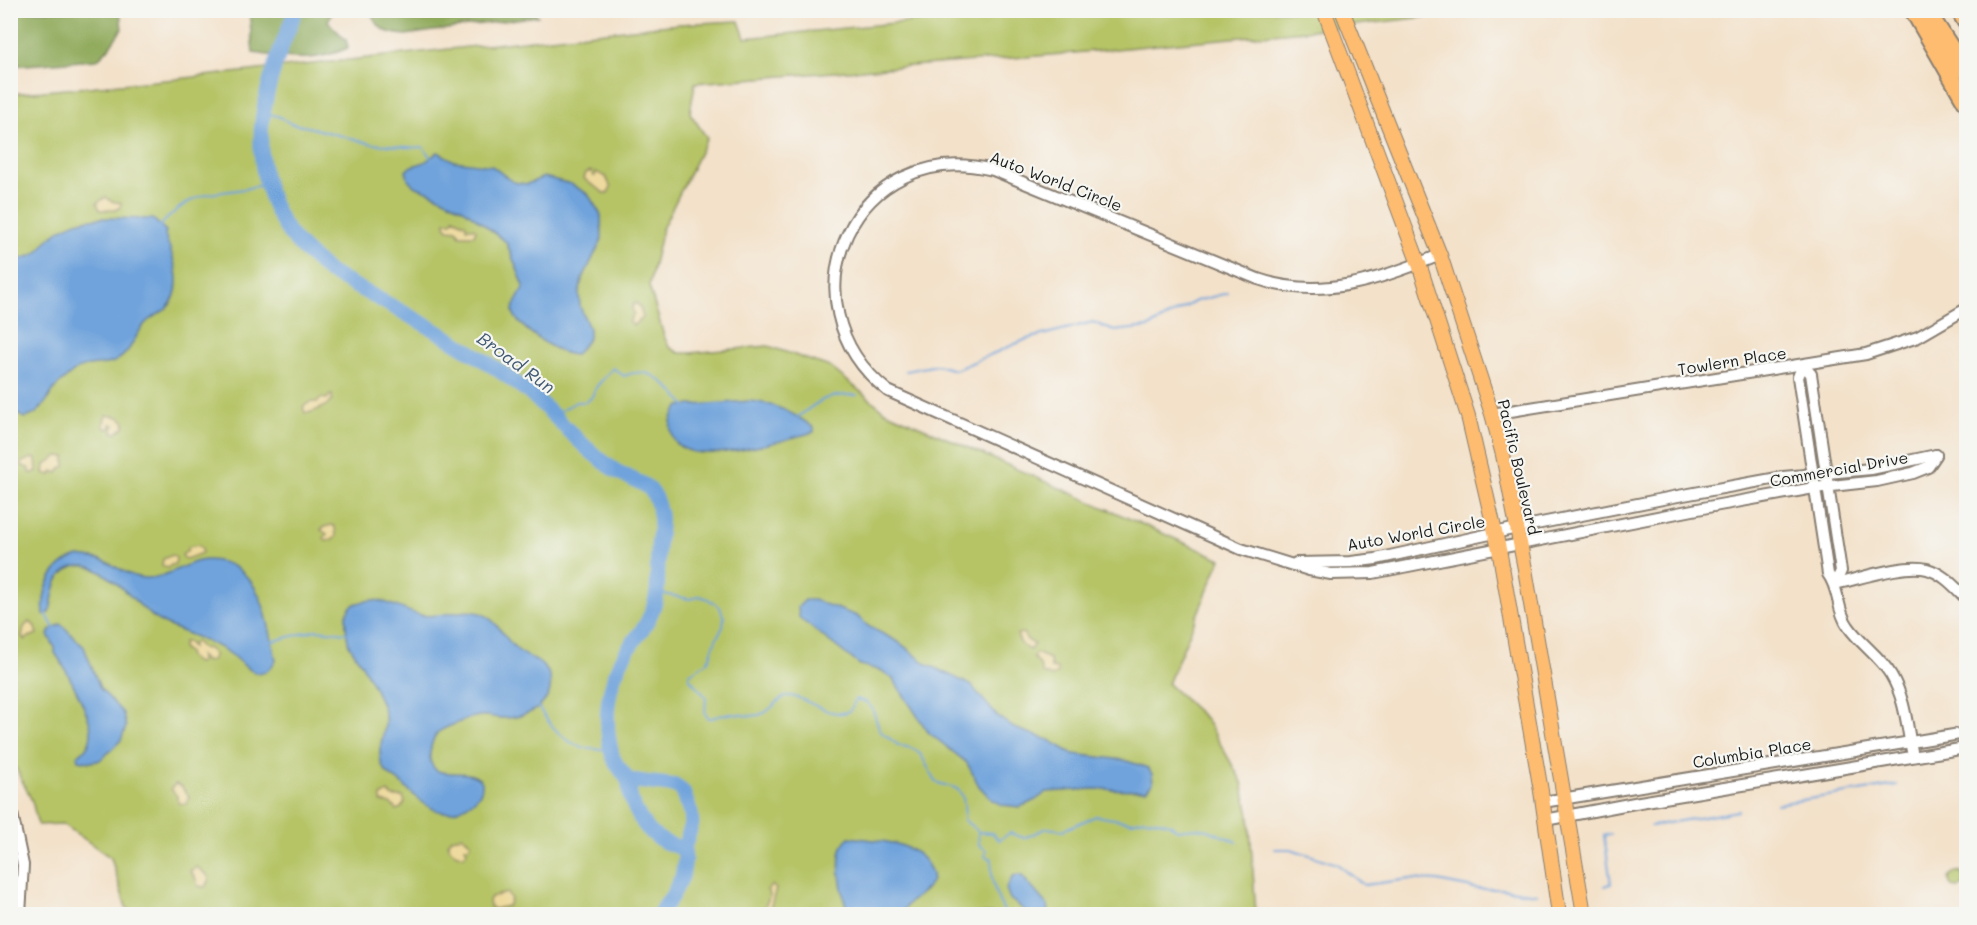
<svg xmlns="http://www.w3.org/2000/svg" width="1977" height="925" font-family="Mali,sans-serif">
<style>
.green{fill:#b6c466;stroke:#697041;stroke-width:1.5}
.forest{fill:#90aa5b;stroke:#56633c;stroke-width:1.5}
.sand{fill:#eeda9e;stroke:#857b5d;stroke-width:1.5}
.water{fill:#6fa3db;stroke:#46607c;stroke-width:1.5}
.lines{fill:none;stroke-linecap:round;stroke-linejoin:round}
.stream{stroke:#6fa3db;stroke-width:2}
.river{stroke:#6fa3db;stroke-width:15}
.minor-casing{stroke:#887e72;stroke-width:14}
.major-casing{stroke:#887e72;stroke-width:16}
.highway-casing{stroke:#887e72;stroke-width:20}
.minor{stroke:#fff;stroke-width:10}
.major{stroke:#fdbc6f;stroke-width:14}
.highway{stroke:#fdbc6f;stroke-width:16}
.labels{text-anchor:middle;stroke-width:4.5;stroke-linejoin:round;paint-order:stroke}
.street-label{font-size:16px;fill:#1c1c1c;stroke:#f6f6f2}
.water-label{font-size:18px;font-style:italic;fill:#415972;stroke:#f6f6f2}
</style>
<rect width="100%" height="100%" fill="#f6f6f2"/>
<filter id="ink" filterUnits="userSpaceOnUse"><feTurbulence type="fractalNoise" baseFrequency=".0167" numOctaves="2"/><feDisplacementMap in="SourceGraphic" scale="12" xChannelSelector="R" yChannelSelector="G"/><feConvolveMatrix kernelMatrix="1 2 1 2 8 2 1 2 1" color-interpolation-filters="sRGB"/></filter>
<filter id="wash" filterUnits="userSpaceOnUse"><feTurbulence type="fractalNoise" baseFrequency=".008" numOctaves="4" result="noise"/><feDisplacementMap in="SourceGraphic" scale="24" xChannelSelector="R" yChannelSelector="G"/><feGaussianBlur stdDeviation="1.35" result="paint"/><feColorMatrix in="noise" values="0 0 0 0 0 0 0 0 0 0 0 0 0 0 0 0 0 1.4 0 .05"/><feComposite in="paint" operator="in"/></filter>
<g filter="url(#wash)">
<rect width="100%" height="100%" fill="#f3e1c9"/>
<!-- green -->
<g class="green">
<path d="M 1025,10 L 1477,11 L 1304,31 L 1063,54 L 695,83 L 690,113 L 707,138 L 662,229 L 649,286 L 664,336 L 669,347 L 679,353 L 690,353 L 768,346 L 830,367 L 885,411 L 1221,559 L 1168,684 L 1206,719 L 1242,782 L 1249,815 L 1256,914 L 135,914 L 126,907 L 111,858 L 63,824 L 38,825 L 32,801 L 11,758 L 11,94 L 176,79 L 679,24 L 739,21 L 745,38 Z"/>
<circle cx="1957" cy="880" r="8"/>
</g>
<!-- forest -->
<g class="forest">
<path d="M 532,10 L 538,16 L 406,35 C 385,33 379,31 370,11 Z"/>
<path d="M 10,11 L 120,11 L 122,29 L 108,49 L 97,60 L 11,66 Z"/>
<path d="M 249,11 L 341,11 L 331,13 L 328,22 L 346,40 L 348,48 C 310,64 292,58 253,53 Z"/>
</g>
<!-- sand -->
<g class="sand">
<path d="M 591,171 L 593,176 L 595,176 L 596,172 L 606,177 L 611,188 L 608,193 L 604,193 C 598,187 589,185 584,178 L 586,173 Z"/>
<path d="M 106,197 L 111,201 L 121,203 L 121,207 L 116,210 L 100,210 L 97,203 Z"/>
<path d="M 454,218 L 466,224 L 466,228 L 473,228 L 476,230 L 474,235 L 460,235 L 457,230 L 448,229 L 445,225 L 445,222 L 452,222 Z"/>
<path d="M 636,303 L 640,307 L 643,318 L 633,325 L 630,323 L 630,320 L 634,314 L 632,309 L 633,305 Z"/>
<path d="M 330,395 L 332,395 L 332,401 C 326,406 313,413 305,413 L 303,407 L 310,402 L 318,402 L 321,398 L 327,399 Z"/>
<path d="M 106,415 L 119,417 L 125,422 L 124,427 L 116,433 L 113,432 L 114,425 L 111,424 L 111,428 L 107,429 L 103,425 Z"/>
<path d="M 58,456 L 65,457 L 65,466 L 61,468 L 58,473 L 53,471 L 51,475 L 44,473 L 45,465 Z"/>
<path d="M 32,458 L 36,459 L 37,471 L 33,473 L 30,473 L 29,468 L 22,466 L 22,462 Z"/>
<path d="M 332,525 L 335,527 L 336,537 L 332,540 L 326,541 L 324,538 L 327,534 L 321,530 L 324,527 Z"/>
<path d="M 198,545 L 202,549 L 202,553 L 186,559 L 184,558 L 182,555 L 187,551 L 188,547 Z"/>
<path d="M 172,555 L 176,558 L 175,564 L 171,565 L 168,568 L 162,566 L 163,559 Z"/>
<path d="M 29,622 L 34,625 L 37,634 L 29,637 L 25,640 L 22,637 L 24,627 Z"/>
<path d="M 1023,633 L 1027,640 L 1034,644 L 1030,650 C 1022,647 1019,642 1017,634 Z"/>
<path d="M 183,642 L 188,642 L 192,647 L 193,643 L 196,642 L 202,648 L 209,649 L 214,655 L 213,659 L 206,662 L 200,656 L 201,662 L 197,663 L 189,657 L 188,652 L 183,649 Z"/>
<path d="M 1036,653 L 1050,659 L 1051,668 L 1057,669 L 1058,673 L 1052,677 L 1042,673 L 1040,665 L 1033,657 Z"/>
<path d="M 175,784 L 181,786 L 189,797 L 186,804 L 178,803 L 177,796 L 171,789 Z"/>
<path d="M 388,792 L 393,797 L 403,797 L 405,802 L 401,808 L 397,810 L 391,804 L 381,802 L 381,796 Z"/>
<path d="M 463,836 L 471,843 L 469,847 L 465,847 L 467,852 L 464,856 C 456,854 448,851 448,842 L 451,838 Z"/>
<path d="M 197,867 L 208,876 L 209,881 L 205,887 L 198,886 L 195,877 L 190,871 Z"/>
<path d="M 772,885 L 776,889 L 769,912 L 766,913 L 764,909 L 770,895 L 767,890 Z"/>
<path d="M 507,893 L 511,899 L 508,906 L 494,909 L 490,907 L 489,901 L 491,897 Z"/>
</g>
<!-- water -->
<g class="water">
<path d="M 438,152 L 454,161 L 492,166 L 513,182 L 527,184 L 544,177 L 571,184 L 588,194 L 601,215 L 602,239 L 582,280 L 579,294 L 580,306 L 589,329 L 589,338 L 575,355 C 559,355 517,327 513,312 C 512,304 522,293 524,286 L 506,242 L 465,210 L 430,192 L 414,186 L 408,179 L 406,171 L 410,167 L 425,162 Z"/>
<path d="M 102,218 L 153,219 L 166,231 L 165,235 C 173,256 187,290 166,309 C 159,315 150,317 144,325 C 134,337 131,353 116,361 C 102,368 85,362 73,372 C 67,377 61,382 56,387 C 46,400 41,415 24,418 L 11,410 L 11,261 C 18,259 27,258 33,255 C 39,252 43,246 47,241 C 63,225 79,219 102,218 Z"/>
<path d="M 750,401 C 773,403 796,414 814,428 L 814,432 C 788,438 676,477 671,431 C 669,421 673,413 680,406 Z"/>
<path d="M 78,556 C 88,557 97,558 105,561 C 119,568 131,578 147,578 C 165,578 182,565 199,561 C 207,559 214,560 222,562 C 264,573 268,624 276,660 C 259,690 244,662 226,651 C 206,638 180,633 159,621 C 136,608 100,552 69,569 C 51,579 55,598 49,613 L 44,615 C 41,590 52,564 78,556 Z"/>
<path d="M 373,600 C 391,601 405,612 421,615 C 440,619 461,607 480,613 C 498,619 504,640 519,651 C 529,658 541,661 548,672 C 551,678 551,684 550,690 C 544,712 519,719 498,718 C 492,717 486,715 480,716 C 473,716 444,728 438,732 C 433,737 431,746 430,753 C 429,788 468,762 482,782 C 483,791 479,796 472,802 C 444,824 427,807 405,787 C 399,780 389,777 384,769 C 373,749 388,733 385,715 C 382,700 369,678 362,665 C 358,658 353,652 349,645 C 347,640 347,633 346,627 C 344,605 354,602 373,600 Z"/>
<path d="M 805,600 L 814,600 L 857,616 L 868,626 L 900,643 L 927,664 L 971,685 L 997,716 L 1014,728 L 1049,740 L 1073,754 L 1124,760 L 1148,768 L 1152,774 L 1153,783 L 1146,790 L 1093,789 L 1047,792 L 1034,801 L 1020,807 L 1002,805 L 992,800 L 979,786 L 967,763 L 928,732 L 893,679 L 882,671 L 860,665 L 803,621 L 799,617 L 798,607 Z"/>
<path d="M 61,624 L 84,647 L 100,688 L 123,713 L 126,727 L 121,740 L 104,757 L 98,761 L 90,762 L 78,760 L 77,756 C 86,750 91,743 91,732 C 92,718 64,665 55,653 L 55,648 L 48,635 L 50,630 Z"/>
<path d="M 849,837 C 876,841 915,840 929,867 C 933,873 934,878 930,884 C 923,896 905,901 902,914 L 848,914 C 843,896 831,850 849,837 Z"/>
<path d="M 1018,875 L 1022,876 L 1048,906 L 1049,910 L 1045,914 L 1029,914 L 1010,899 L 1006,889 L 1013,876 Z"/>
</g>
<g class="lines">
<!-- stream -->
<g class="stream">
<path d="M 263,112 L 280,117 L 292,124 L 308,127 L 372,144 C 390,144 405,149 423,147 L 431,158"/>
<path d="M 159,227 C 174,210 192,196 215,193 C 233,190 250,190 267,183"/>
<path d="M 906,371 L 937,365 L 955,370 L 1027,339 L 1093,322 L 1114,331 L 1149,327 L 1196,301 L 1228,293"/>
<path d="M 552,416 L 576,402 L 586,402 L 591,398 L 597,386 L 613,368 L 624,376 C 653,363 670,389 687,407"/>
<path d="M 798,417 C 821,399 827,394 857,395"/>
<path d="M 658,593 L 690,599 L 700,596 L 708,599 L 720,607 L 724,618 L 723,627 L 716,639 L 710,657 L 706,663 L 689,674 L 690,679 L 706,697 L 705,713 L 708,718 C 714,719 716,716 722,715 C 736,711 750,720 764,713 C 773,709 780,695 791,696 C 810,699 831,720 850,711 L 856,699 L 866,702 L 872,708 L 880,731 L 898,745 L 914,749 L 921,755 L 936,782 C 943,785 949,786 955,788 C 966,793 965,810 964,820 L 979,832 L 992,833 L 999,840 L 1010,833 L 1024,838 L 1047,828 L 1063,830 L 1096,816 L 1132,822 L 1144,819 L 1159,821 L 1170,824 L 1177,830 L 1195,828 L 1208,830 L 1237,842"/>
<path d="M 46,613 L 55,630"/>
<path d="M 270,642 L 316,630 L 347,633"/>
<path d="M 538,707 C 556,734 575,755 610,748"/>
<path d="M 1777,804 L 1897,785"/>
<path d="M 1651,826 L 1738,811"/>
<path d="M 978,833 L 979,845 L 986,850 L 985,856 L 992,859 C 990,878 996,898 1006,914"/>
<path d="M 1275,849 L 1291,849 L 1337,864 L 1364,885 L 1410,879 L 1437,881 L 1478,889 L 1502,889 L 1537,894"/>
<path d="M 1605,886 L 1611,884 L 1604,835 L 1611,834"/>
</g>
<!-- river -->
<g class="river">
<path d="M 296,10 C 266,84 239,155 287,230 C 298,246 314,259 329,272 C 395,308 463,342 523,388 C 551,409 572,438 600,459 C 605,463 612,469 618,472 C 642,486 653,480 660,514 C 662,525 658,538 658,550 C 656,579 662,592 648,620 C 642,632 632,642 625,654 C 607,684 603,720 612,754 C 614,765 624,771 628,781 C 630,786 629,793 631,799 C 641,826 655,843 684,848"/>
<path d="M 628,780 L 677,786 L 683,792 L 691,813 L 692,824 L 684,848 L 685,860 L 682,877 L 672,896 L 659,914"/>
</g>
</g>
</g>
<g filter="url(#ink)">
<g class="lines">
<defs>
<g id="minor">
<path d="M 1440,255 C 1381,279 1321,301 1258,279 L 993,170 C 856,135 777,303 888,391 L 1241,549 L 1309,570 L 1331,574 L 1373,573 L 1708,507 L 1814,488 L 1877,481 L 1913,473 L 1928,467 L 1936,455"/>
<path d="M 1492,414 L 1866,354 L 1918,337 L 1966,309"/>
<path d="M 1296,563 L 1351,562 L 1376,559 L 1531,525 L 1678,496 L 1783,477 L 1871,469 L 1936,455"/>
<path d="M 1835,584 L 1841,571 L 1811,374 L 1803,365 L 1798,377 L 1828,574 C 1840,590 1836,609 1848,626 C 1860,644 1880,656 1891,675 C 1906,700 1907,729 1913,756"/>
<path d="M 1835,584 C 1858,579 1906,563 1927,569 C 1942,573 1953,585 1964,596 L 1966,595"/>
<path d="M 1543,802 L 1966,733"/>
<path d="M 10,804 L 23,865 L 20,914"/>
<path d="M 1545,820 L 1640,802 L 1966,748"/>
</g>
<g id="major">
<path d="M 1324,10 L 1419,264 L 1468,416 L 1499,549 L 1541,791 L 1559,914"/>
<path d="M 1342,10 L 1440,255 L 1492,414 L 1503,455 L 1525,569 L 1584,914"/>
</g>
<g id="highway">
<path d="M 1913,10 L 1966,102"/>
<path d="M 1926,10 L 1966,71"/>
<path d="M 1959,10 L 1966,22"/>
</g>
</defs>
<!-- minor casing -->
<use href="#minor" class="minor-casing"/>
<!-- major casing -->
<use href="#major" class="major-casing"/>
<!-- highway casing -->
<use href="#highway" class="highway-casing"/>
<!-- minor -->
<use href="#minor" class="minor"/>
<!-- major -->
<use href="#major" class="major"/>
<!-- highway -->
<use href="#highway" class="highway"/>
</g>
</g>
<g class="labels">
<!-- street labels -->
<g class="street-label">
<text transform="translate(1056 181) rotate(21)" y="6">Auto World Circle</text>
<text transform="translate(1732 361) rotate(-9)" y="6">Towlern Place</text>
<text transform="translate(1519 467) rotate(77)" y="6">Pacific Boulevard</text>
<text transform="translate(1839 469) rotate(-10)" y="6">Commercial Drive</text>
<text transform="translate(1416 533) rotate(-10)" y="6">Auto World Circle</text>
<text transform="translate(1752 753) rotate(-9)" y="6">Columbia Place</text>
</g>
<!-- water labels -->
<g class="water-label">
<text transform="translate(516 363) rotate(36)" y="6">Broad Run</text>
</g>
</g>
<!-- margin -->
<rect width="1977" height="925" fill="none" stroke="#f6f6f2" stroke-width="36"/>
</svg>
